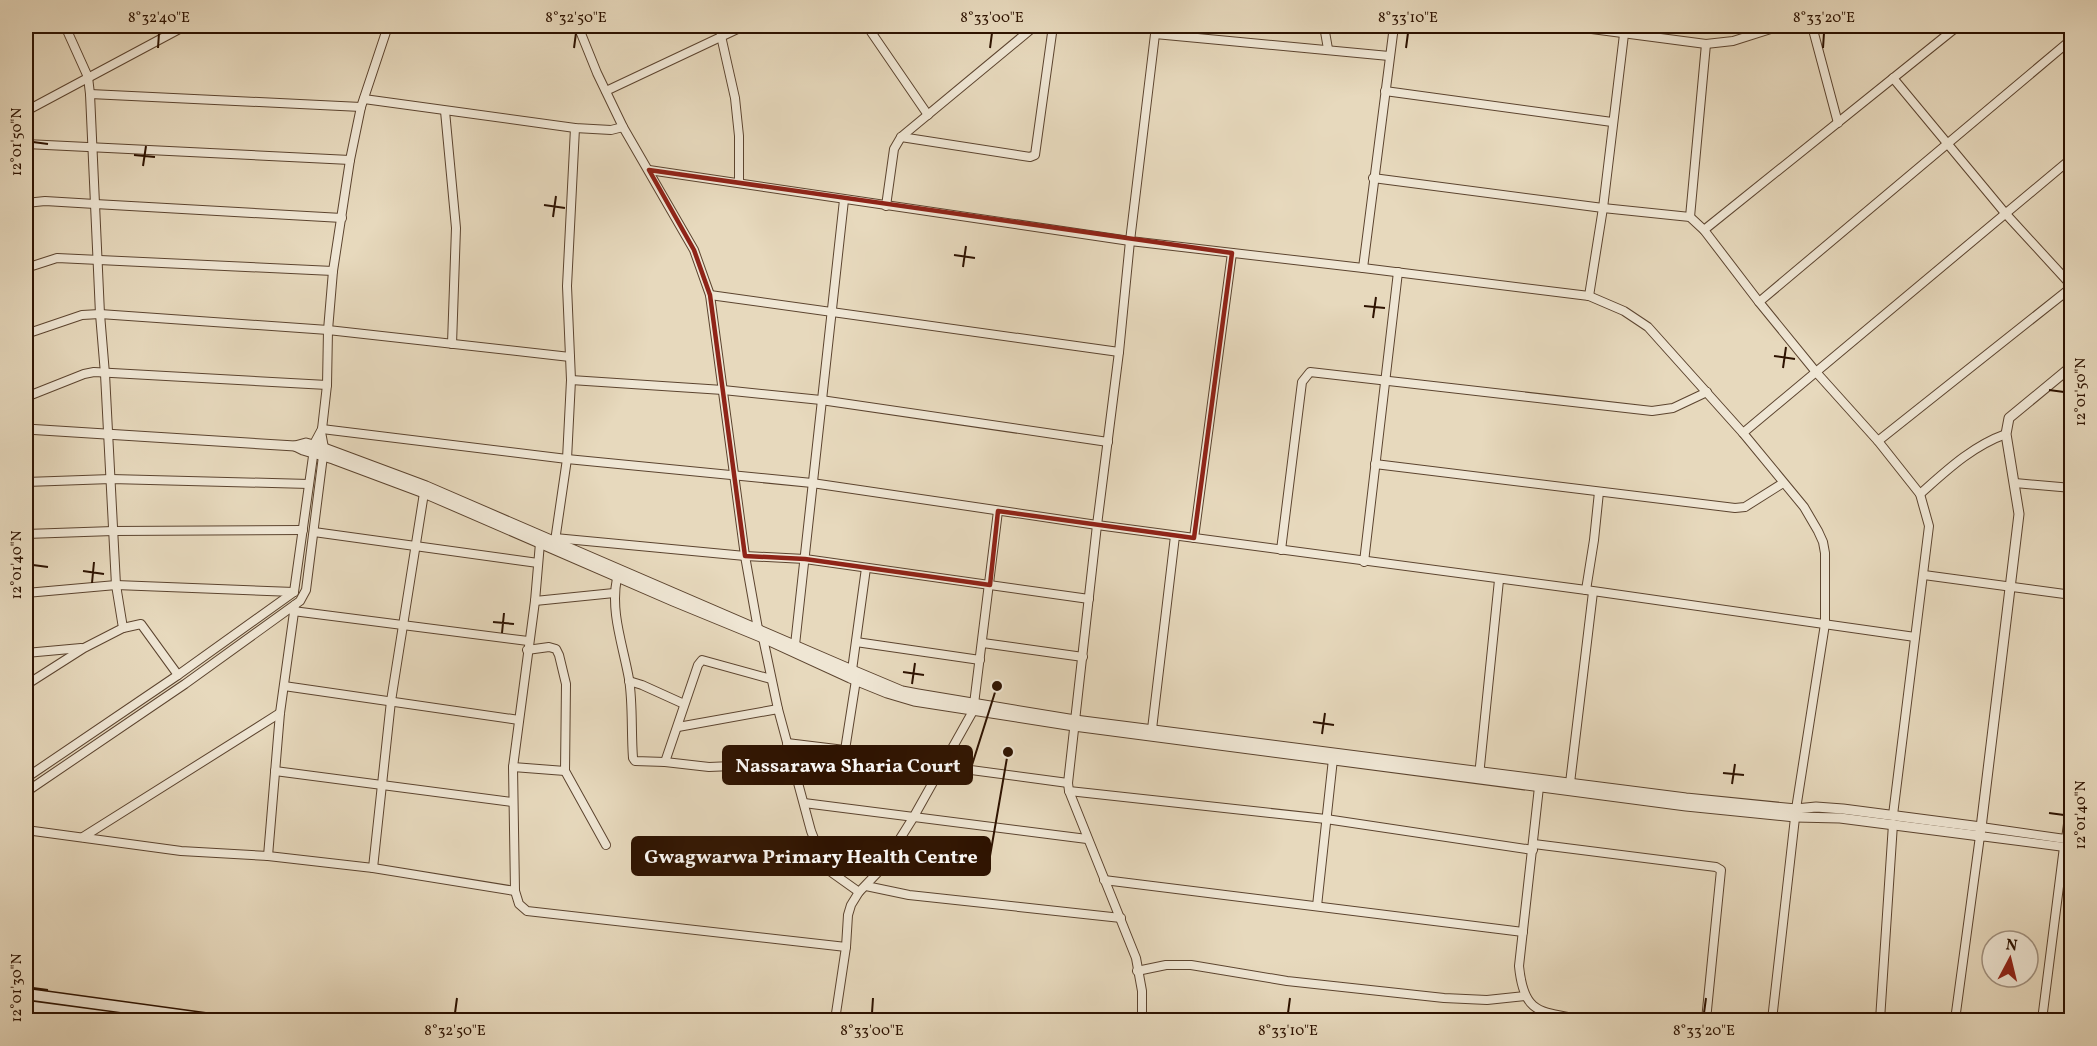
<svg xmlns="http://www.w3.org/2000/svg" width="2097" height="1046" font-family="Vollkorn,serif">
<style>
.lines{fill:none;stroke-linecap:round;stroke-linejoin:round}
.minor-casing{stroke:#5c442f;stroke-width:10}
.tertiary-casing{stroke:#5c442f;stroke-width:11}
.secondary-casing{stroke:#2d1200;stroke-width:13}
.minor{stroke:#efe6d4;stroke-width:8}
.tertiary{stroke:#efe6d4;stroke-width:9}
.secondary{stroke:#efe6d4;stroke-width:10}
.marked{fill:none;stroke:#8f2418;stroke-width:4.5;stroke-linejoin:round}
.ticks{fill:none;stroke:#2d1200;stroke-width:2}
.leader{fill:none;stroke:#2d1200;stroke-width:2}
.callout-dot{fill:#2d1200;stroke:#efe6d4;stroke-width:2}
.callout{fill:#2d1200;stroke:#2d1200;stroke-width:2}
.callout-label{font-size:20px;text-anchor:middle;font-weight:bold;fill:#fff}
.neatline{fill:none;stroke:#2d1200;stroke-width:2}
.ticks-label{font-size:15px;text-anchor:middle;fill:#2d1200}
</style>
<rect width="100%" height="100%" fill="#e7d9bd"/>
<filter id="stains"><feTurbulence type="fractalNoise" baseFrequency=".00333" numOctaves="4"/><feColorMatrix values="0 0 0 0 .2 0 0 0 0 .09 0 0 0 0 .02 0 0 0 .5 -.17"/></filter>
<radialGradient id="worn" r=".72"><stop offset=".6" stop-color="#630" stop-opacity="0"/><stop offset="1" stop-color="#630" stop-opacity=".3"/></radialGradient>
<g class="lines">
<defs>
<g id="minor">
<path d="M 578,26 L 597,73 L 623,127 L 694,250 L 710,295 L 745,556 L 758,629"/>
<path d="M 867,26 L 928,115"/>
<path d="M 1324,26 L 1328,49"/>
<path d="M 1569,26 L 1706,44 L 1733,41 L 1780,26"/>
<path d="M 1812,26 L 1838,123"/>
<path d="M 1155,34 L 1389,56"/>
<path d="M 721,36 L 735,98 L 739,136 L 739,182"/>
<path d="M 1893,78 L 2005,213 L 2072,286"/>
<path d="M 606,91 L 744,26"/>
<path d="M 1385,91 L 1612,122"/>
<path d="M 90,94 L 361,107"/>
<path d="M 364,99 L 575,128 L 611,130 L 623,127"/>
<path d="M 26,111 L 185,26"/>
<path d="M 445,111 L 456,228 L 452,344"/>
<path d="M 901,137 L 1030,157 L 1035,155 L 1053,26"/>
<path d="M 26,144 L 350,160"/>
<path d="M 649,170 L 1130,241 L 1363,268 L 1589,296 L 1624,311 L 1648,327 L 1743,433 L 1804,507 L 1818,531 L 1823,542 L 1825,553 L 1825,624 L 1796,809 L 1772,1020"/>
<path d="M 1373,178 L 1603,208 L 1690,217 L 1704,230 L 1759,302 L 1816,372 L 1878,441 L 1920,494 L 1929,526 L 1893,815"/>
<path d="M 26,203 L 45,201 L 95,204 L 342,218"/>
<path d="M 886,206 L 894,149 L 901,137 L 1035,26"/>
<path d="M 1690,217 L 1706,44"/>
<path d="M 1704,230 L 1958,26"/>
<path d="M 26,268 L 57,258 L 333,271"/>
<path d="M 1363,268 L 1394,26"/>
<path d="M 710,295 L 1119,352"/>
<path d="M 1589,296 L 1603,208 L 1625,26"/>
<path d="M 1759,302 L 2072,39"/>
<path d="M 26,334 L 82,315 L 100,314 L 328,330 L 570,357"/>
<path d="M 571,380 L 723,390 L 821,400 L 1108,442"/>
<path d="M 26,397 L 84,374 L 94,372 L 327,385"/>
<path d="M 322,429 L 567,459 L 812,483 L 1097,525 L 1586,590 L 1915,637"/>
<path d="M 1743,433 L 2072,158"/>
<path d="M 1878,441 L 2072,287"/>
<path d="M 1375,464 L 1735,508 L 1745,507 L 1783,483"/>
<path d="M 26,482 L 111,479 L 309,484"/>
<path d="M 2015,483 L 2072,488"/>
<path d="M 1920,494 C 1946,471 1972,446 2006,434"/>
<path d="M 314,532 L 538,563"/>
<path d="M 26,534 L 113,531 L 303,530"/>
<path d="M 555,538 L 745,556 L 805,559 L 1089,599"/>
<path d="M 1194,538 L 1232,253"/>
<path d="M 555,541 L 567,459 L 571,380 L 567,286 L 575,128"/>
<path d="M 540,543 L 535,601 L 513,767 L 515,891 L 519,904 L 527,911 L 846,947"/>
<path d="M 1281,550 L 1302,382 L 1310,372 L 1652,411 L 1673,408 L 1707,392"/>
<path d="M 1364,562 L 1398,272"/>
<path d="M 1924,575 L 2072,595"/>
<path d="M 617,578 C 610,612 623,645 629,679 C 633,704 631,732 633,758 L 635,761 L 665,762 L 709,767 L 732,766 L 789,751"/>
<path d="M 1586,590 L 1594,540 L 1599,492"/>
<path d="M 26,593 L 116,585 L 294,592"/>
<path d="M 535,601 L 614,593"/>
<path d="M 293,611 L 528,641"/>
<path d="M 123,628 L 141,624 L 178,675"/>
<path d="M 763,638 L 778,709 L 811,831 L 824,864 L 831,872 L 859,892"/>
<path d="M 856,642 L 980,660"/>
<path d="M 983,643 L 1083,657"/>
<path d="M 795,645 L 844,200"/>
<path d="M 527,650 L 549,647 L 556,649 L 559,655 L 566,684 L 565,771 L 606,845"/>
<path d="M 26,653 L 81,648"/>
<path d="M 852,670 L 866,568"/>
<path d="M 629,681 L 642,685 L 684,704"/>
<path d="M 26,685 L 84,648 L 123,628 L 116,585 L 105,374 L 100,314 L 90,94 L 88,77 L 65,26"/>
<path d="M 284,686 L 519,720"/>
<path d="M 974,704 L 998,511"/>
<path d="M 678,727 L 778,709"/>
<path d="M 1152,729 L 1175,536"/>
<path d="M 787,743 L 943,762"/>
<path d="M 845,750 L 856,680"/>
<path d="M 665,762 L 698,665 L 702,660 L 771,679"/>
<path d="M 941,766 L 1068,783"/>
<path d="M 513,767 L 565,771"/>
<path d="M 275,771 L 512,802"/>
<path d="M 1479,776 L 1499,580"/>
<path d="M 26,778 L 178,675 L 294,592 L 315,442 L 322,429 L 327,385 L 328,330 L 333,271 L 350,160 L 361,107 L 388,26"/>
<path d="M 1570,783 L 1593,592"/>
<path d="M 1539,787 L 1519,966 C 1524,1017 1542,1011 1584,1020"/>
<path d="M 1069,791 L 1326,819 L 1533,850"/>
<path d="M 26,792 L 185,684 L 300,601 L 306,590 L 324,448 L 321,432"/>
<path d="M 804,803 L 1087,839"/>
<path d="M 1981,827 L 2072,840"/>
<path d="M 26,830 L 181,851 L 268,856 L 373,868 L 515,891"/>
<path d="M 83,837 L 280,713"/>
<path d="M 2066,839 L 2072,794"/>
<path d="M 1534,844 L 1716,867 L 1721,870 L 1706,1020"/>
<path d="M 268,856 L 280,713 L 295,605"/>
<path d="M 373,868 L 391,701 L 424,493"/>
<path d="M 1104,880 L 1523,932"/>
<path d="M 866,886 L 909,895 L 1121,918"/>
<path d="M 1317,906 L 1333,759"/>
<path d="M 1137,971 L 1166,965 L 1191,965 L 1287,981 L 1444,998 L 1487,1000 L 1525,996"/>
<path d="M 835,1020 L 846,947 L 848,915 L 851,905 L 859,892 L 881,869 L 913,818 L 973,711"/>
<path d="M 1142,1020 L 1142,991 L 1136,958 L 1069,791 L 1068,783 L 1097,525 L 1119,352 L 1130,241 L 1156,26"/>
<path d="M 1880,1020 L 1893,824"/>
<path d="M 1955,1020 L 1980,836 L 2072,848"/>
<path d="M 2042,1020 L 2064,847"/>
</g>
<g id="tertiary">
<path d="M 26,429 L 295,446 L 306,443 L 324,448 L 426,486 L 852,670 L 902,691 L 918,694 L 1075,720 L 1686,798 L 1796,809 L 1816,807 L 1843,809 L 1981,827"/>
<path d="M 295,446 L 303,450 L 333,459 L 424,493 L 673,601 L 763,638 L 850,678 L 887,693 L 914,701 L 1074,726 L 1686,806 L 1795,817 L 1840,818 L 1980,836 L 2019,514 L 2006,434 L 2009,418 L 2072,366"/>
</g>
<g id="secondary">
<path d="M 26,994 L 216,1020"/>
<path d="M 26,1006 L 132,1020"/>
</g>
</defs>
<!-- minor casing -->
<use href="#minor" class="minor-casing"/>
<!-- tertiary casing -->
<use href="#tertiary" class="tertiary-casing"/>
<!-- secondary casing -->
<use href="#secondary" class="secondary-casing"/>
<!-- minor -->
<use href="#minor" class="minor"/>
<!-- tertiary -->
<use href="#tertiary" class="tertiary"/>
<!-- secondary -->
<use href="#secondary" class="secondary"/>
</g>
<!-- marked area -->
<path class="marked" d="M 649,170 L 1232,253 L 1194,538 L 998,511 L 990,585 L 805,559 L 745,556 L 710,295 L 694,250 Z"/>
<!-- ticks -->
<path class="ticks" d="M 158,48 L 159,33M 574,48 L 576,33M 990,48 L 992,33M 1406,48 L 1408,33M 1823,48 L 1824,33M 33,142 L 48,144M 134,155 L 155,157M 143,166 L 146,146M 544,205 L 565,208M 553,217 L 556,196M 954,255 L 975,258M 963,267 L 966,246M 1364,306 L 1385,308M 1373,318 L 1376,297M 1774,356 L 1795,359M 1783,368 L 1786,347M 2049,390 L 2064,392M 33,565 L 48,567M 83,571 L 104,574M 92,583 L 94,562M 493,622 L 514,624M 502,633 L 504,613M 903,672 L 924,675M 912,684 L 915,663M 1313,722 L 1334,725M 1322,734 L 1325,713M 1723,773 L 1744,775M 1732,784 L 1735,764M 2049,813 L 2064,815M 33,988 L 48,990M 455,1013 L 457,998M 872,1013 L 873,998M 1288,1013 L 1290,998M 1704,1013 L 1706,998"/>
<!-- callouts -->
<path class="leader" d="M997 686L972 765M1008 752L990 856"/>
<g class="callout-dot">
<circle cx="997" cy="686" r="6"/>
<circle cx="1008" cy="752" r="6"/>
</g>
<g class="callout">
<rect x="723" y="746" width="249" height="38" rx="6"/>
<rect x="632" y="837" width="358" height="38" rx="6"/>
</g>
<g class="callout-label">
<text x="848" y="772">Nassarawa Sharia Court</text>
<text x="811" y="863">Gwagwarwa Primary Health Centre</text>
</g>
<!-- margin -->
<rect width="2097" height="1046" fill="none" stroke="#e7d9bd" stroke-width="66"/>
<!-- north arrow -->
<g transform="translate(2010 959) rotate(7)"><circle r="28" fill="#efe6d4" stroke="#a1917f" stroke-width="1.5"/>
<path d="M0-4.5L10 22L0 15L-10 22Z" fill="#8f2418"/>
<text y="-9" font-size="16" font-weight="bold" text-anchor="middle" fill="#2d1200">N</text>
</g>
<rect x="33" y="33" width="2031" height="980" class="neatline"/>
<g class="ticks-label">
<text x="159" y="22">8°32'40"E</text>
<text x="576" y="22">8°32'50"E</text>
<text x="992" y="22">8°33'00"E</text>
<text x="1408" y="22">8°33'10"E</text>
<text x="1824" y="22">8°33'20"E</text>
<text transform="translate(16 142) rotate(-90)" y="5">12°01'50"N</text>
<text transform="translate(2080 392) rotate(-90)" y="5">12°01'50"N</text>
<text transform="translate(16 565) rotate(-90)" y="5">12°01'40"N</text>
<text transform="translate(2080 815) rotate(-90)" y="5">12°01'40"N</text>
<text transform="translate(16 988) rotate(-90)" y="5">12°01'30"N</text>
<text x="455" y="1035">8°32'50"E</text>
<text x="872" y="1035">8°33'00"E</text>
<text x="1288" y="1035">8°33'10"E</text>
<text x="1704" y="1035">8°33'20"E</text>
</g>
<rect width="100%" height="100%" filter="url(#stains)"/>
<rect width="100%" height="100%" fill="url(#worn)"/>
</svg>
